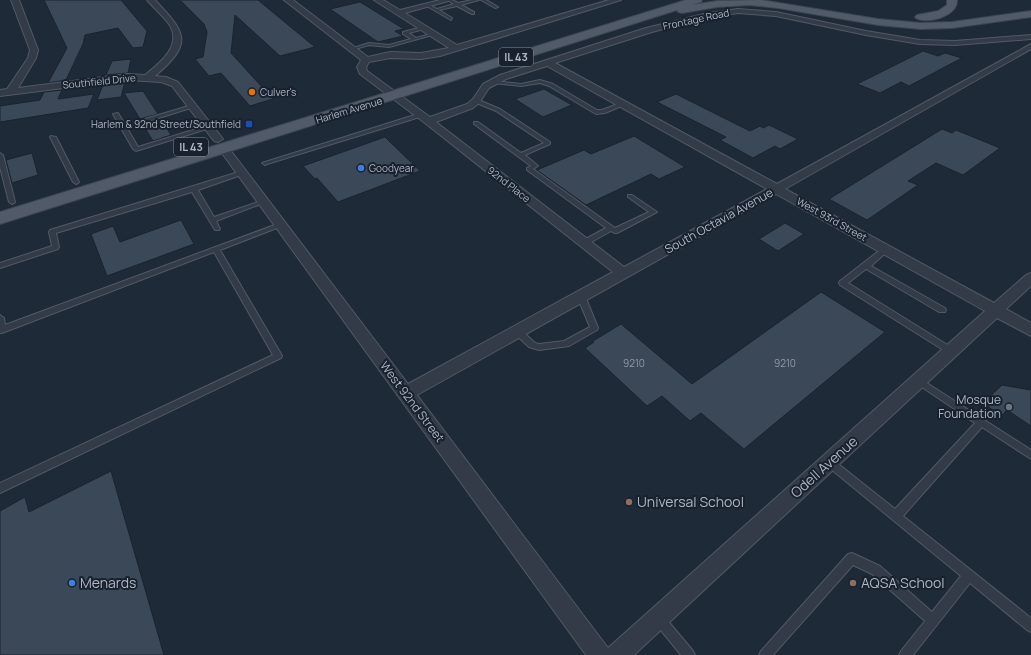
<svg xmlns="http://www.w3.org/2000/svg" width="1031" height="655" font-family="Manrope,sans-serif">
<style>
.building{fill:#3b4858;stroke:#1a232f}
.lines{fill:none;stroke-linecap:round;stroke-linejoin:round}
.service-casing{stroke:#505966;stroke-width:2}
.minor-casing{stroke:#505966;stroke-width:2}
.primary-casing{stroke:#3c4552;stroke-width:2}
.service{fill:#333b48;fill-rule:evenodd}
.minor{fill:#333b48;fill-rule:evenodd}
.primary{fill:#505a68;fill-rule:evenodd}
.food-dot{fill:#e8710a;stroke:#18212d;stroke-width:1.5}
.transit-dot{fill:#1a4fb4;stroke:#18212d;stroke-width:1.5}
.shop-dot{fill:#3f7fe0;stroke:#18212d;stroke-width:1.5}
.worship-dot{fill:#6b7280;stroke:#18212d;stroke-width:1.5}
.education-dot{fill:#8d6e63;stroke:#18212d;stroke-width:1.5}
.labels{text-anchor:middle;stroke-width:4;stroke-linejoin:round;paint-order:stroke}
.far-street-label{font-size:10px;fill:#adb6c5;stroke:#18212d}
.far-poi-label{font-size:10px;fill:#adb6c5;stroke:#18212d;text-anchor:start}
.number-label{font-size:10px;fill:#909aaa}
.shield{fill:#18212d;stroke:#808997;stroke-width:1}
.shield-label{font-size:11px;font-weight:bold;fill:#adb6c5}
.street-label{font-size:12px;fill:#adb6c5;stroke:#18212d}
.poi-label{font-size:12px;fill:#adb6c5;stroke:#18212d;text-anchor:end}
.near-street-label{font-size:14px;fill:#adb6c5;stroke:#18212d}
.near-poi-label{font-size:14px;fill:#adb6c5;stroke:#18212d;text-anchor:start}
</style>
<rect width="100%" height="100%" fill="#1f2a38"/>
<!-- building -->
<g class="building">
<path d="M 44,0 L 121,0 L 147,31 L 143,47 L 133,48 L 118,28 L 85,35 L 83,44 L 66,80 L 48,83 L 67,48 Z"/>
<path d="M 180,0 L 258,0 L 315,47 L 280,56 L 235,15 L 231,53 L 273,99 L 250,106 L 221,73 L 209,76 L 195,59 L 203,57 L 207,32 L 204,24 Z"/>
<path d="M 360,2 L 404,29 L 395,31 L 403,36 L 378,42 L 330,9 Z"/>
<path d="M 923,51 L 938,56 L 945,53 L 962,58 L 909,86 L 901,82 L 880,93 L 857,84 Z"/>
<path d="M 131,59 L 128,73 L 106,75 L 112,61 Z"/>
<path d="M 125,82 L 121,97 L 97,100 L 103,85 Z"/>
<path d="M 544,89 L 572,105 L 543,117 L 515,99 Z"/>
<path d="M 62,90 L 58,99 L 94,94 L 88,108 L 0,122 L 0,106 L 40,100 L 44,92 Z"/>
<path d="M 143,91 L 158,114 L 140,119 L 124,93 Z"/>
<path d="M 676,94 L 750,131 L 760,126 L 763,128 L 769,125 L 798,139 L 780,149 L 775,146 L 753,158 L 720,140 L 726,137 L 657,102 Z"/>
<path d="M 161,119 L 171,135 L 153,141 L 143,125 Z"/>
<path d="M 942,129 L 952,133 L 956,130 L 1000,148 L 963,175 L 936,163 L 908,181 L 918,185 L 867,220 L 829,199 Z"/>
<path d="M 634,136 L 685,167 L 659,179 L 651,174 L 586,205 L 537,170 L 584,150 L 591,154 Z"/>
<path d="M 385,137 L 420,171 L 338,202 L 317,178 L 315,179 L 303,166 Z"/>
<path d="M 32,153 L 38,175 L 12,183 L 6,160 Z"/>
<path d="M 181,220 L 194,244 L 107,276 L 91,234 L 113,226 L 120,242 Z"/>
<path d="M 785,223 L 804,234 L 778,251 L 759,239 Z"/>
<path d="M 821,292 L 885,332 L 744,449 L 701,413 L 690,421 L 662,396 L 647,406 L 585,348 L 594,342 L 593,341 L 621,324 L 692,384 Z"/>
<path d="M 1002,385 L 1031,390 L 1031,426 L 1007,410 L 1001,416 L 983,403 Z"/>
<path d="M 111,471 L 164,655 L 0,655 L 0,511 L 25,497 L 29,512 Z"/>
</g>
<g class="lines">
<defs>
<g id="service">
<path d="M 447,0 L 452,0 L 458,3 L 472,0 L 479,0 L 461,5 L 474,12 L 474,14 L 472,14 L 457,6 L 439,10 L 452,18 L 451,20 L 425,5 L 428,4 L 437,9 L 454,4 Z"/>
<path d="M 481,0 L 486,0 L 498,7 L 495,8 Z"/>
<path d="M 423,27 L 425,28 L 424,29 L 409,33 L 416,38 L 434,33 L 436,34 L 389,47 L 369,45 L 352,50 L 350,49 L 369,43 L 389,45 L 411,39 L 403,34 L 403,32 Z"/>
<path d="M 540,80 L 553,84 L 597,110 L 602,110 L 623,102 L 626,104 L 605,113 L 596,114 L 549,86 L 540,83 L 521,86 L 493,83 L 491,82 L 493,81 L 521,84 Z"/>
<path d="M 476,99 L 500,109 L 550,142 L 550,144 L 525,155 L 538,166 L 533,169 L 615,228 L 649,212 L 628,197 L 628,195 L 632,195 L 657,212 L 617,233 L 615,233 L 611,231 L 586,245 L 582,245 L 581,243 L 582,241 L 606,228 L 527,170 L 527,168 L 531,166 L 474,124 L 474,122 L 478,122 L 521,153 L 544,143 L 496,111 L 474,102 L 474,100 Z"/>
<path d="M 192,105 L 197,106 L 127,128 L 138,147 L 206,126 L 210,126 L 210,128 L 136,151 L 133,149 L 113,114 L 118,113 L 125,125 Z"/>
<path d="M 421,113 L 424,115 L 423,116 L 267,164 L 265,165 L 262,163 Z"/>
<path d="M 51,136 L 56,137 L 79,182 L 78,183 L 76,184 L 73,182 L 50,137 Z"/>
<path d="M 0,153 L 3,155 L 15,202 L 14,203 L 12,204 L 9,202 L 0,167 Z"/>
<path d="M 242,171 L 244,172 L 244,174 L 198,190 L 214,217 L 261,201 L 263,200 L 266,202 L 216,221 L 220,229 L 219,230 L 215,230 L 192,192 L 56,233 L 59,247 L 58,249 L 0,268 L 0,263 L 52,246 L 49,232 L 50,230 Z"/>
<path d="M 280,223 L 283,225 L 282,226 L 220,250 L 281,354 L 282,356 L 281,358 L 0,493 L 0,483 L 273,355 L 214,252 L 2,333 L 0,333 L 0,315 L 4,318 L 5,325 Z"/>
<path d="M 884,247 L 886,247 L 890,249 L 871,266 L 945,308 L 946,310 L 945,312 L 939,312 L 866,269 L 848,283 L 954,349 L 955,351 L 954,353 L 948,353 L 840,285 L 839,283 L 840,281 Z"/>
<path d="M 581,293 L 585,296 L 598,328 L 597,330 L 569,346 L 539,350 L 529,347 L 515,334 L 514,332 L 515,330 L 521,330 L 535,343 L 539,344 L 564,341 L 590,327 L 577,296 Z"/>
<path d="M 919,378 L 1031,450 L 1031,459 L 982,427 L 903,516 L 1031,618 L 1031,632 L 1027,630 L 970,583 L 913,655 L 899,655 L 901,651 L 925,621 L 872,574 L 853,565 L 773,655 L 759,655 L 761,651 L 848,554 L 852,553 L 880,566 L 932,612 L 961,576 L 826,465 L 824,462 L 826,459 L 829,458 L 832,459 L 895,509 L 975,423 L 916,383 L 915,381 L 916,379 Z"/>
<path d="M 659,613 L 663,615 L 693,651 L 695,655 L 681,655 L 655,623 L 653,619 L 655,615 Z"/>
</g>
<g id="minor">
<path d="M 11,0 L 19,0 L 38,50 L 36,58 L 18,88 L 127,74 L 145,75 C 160,63 183,45 169,24 C 162,15 154,8 147,0 L 155,0 C 186,33 194,43 155,76 L 166,77 L 178,82 L 223,139 L 218,142 L 214,141 L 172,86 L 161,82 L 127,80 L 0,96 L 0,90 L 7,89 L 28,58 L 30,50 Z"/>
<path d="M 284,0 L 293,0 L 368,57 L 390,52 L 421,53 L 449,48 L 374,0 L 383,0 L 400,10 L 440,0 L 452,0 L 405,13 L 457,45 L 609,0 L 621,0 L 440,56 L 421,59 L 390,58 L 369,62 L 366,67 L 367,71 L 430,117 L 467,104 L 473,99 L 483,84 L 500,75 L 646,28 L 708,13 L 738,9 L 776,12 L 866,31 L 920,40 L 955,41 L 1031,35 L 1031,39 L 955,45 L 920,44 L 866,35 L 776,16 L 738,13 L 708,17 L 652,32 L 555,63 L 777,184 L 1031,44 L 1031,49 L 785,189 L 994,303 L 1026,275 L 1031,273 L 1031,286 L 1006,309 L 1031,323 L 1031,336 L 997,318 L 634,655 L 586,655 L 219,149 L 220,147 L 228,147 L 408,384 L 613,272 L 425,123 L 360,74 L 357,67 L 361,60 ZM 547,66 L 767,189 L 624,267 L 436,122 L 473,108 L 479,103 L 489,88 L 506,79 ZM 776,194 L 985,311 L 608,648 L 417,395 Z"/>
</g>
<g id="primary">
<path d="M 686,0 L 702,0 L 701,2 L 692,5 L 717,1 L 761,0 L 878,19 L 921,23 L 952,22 L 1031,11 L 1031,17 L 952,28 L 921,29 L 878,25 L 778,8 L 749,5 L 717,7 L 682,13 L 678,12 L 677,10 L 0,224 L 0,212 Z"/>
<path d="M 947,0 L 957,0 C 958,18 922,25 915,17 L 917,15 L 938,11 L 947,5 Z"/>
</g>
</defs>
<!-- service casing -->
<use href="#service" class="service-casing"/>
<!-- minor casing -->
<use href="#minor" class="minor-casing"/>
<!-- primary casing -->
<use href="#primary" class="primary-casing"/>
<!-- service -->
<use href="#service" class="service"/>
<!-- minor -->
<use href="#minor" class="minor"/>
<!-- primary -->
<use href="#primary" class="primary"/>
</g>
<!-- markers -->
<circle class="food-dot" cx="252" cy="92" r="4"/>
<rect class="transit-dot" x="245" y="120" width="8" height="8" rx="2"/>
<g class="shop-dot">
<circle cx="361" cy="168" r="4"/>
<circle cx="72" cy="583" r="4"/>
</g>
<circle class="worship-dot" cx="1009" cy="407" r="4"/>
<g class="education-dot">
<circle cx="629" cy="502" r="4"/>
<circle cx="853" cy="583" r="4"/>
</g>
<g class="labels">
<!-- far-street labels -->
<g class="far-street-label">
<text transform="translate(696 19) rotate(-12)" y="4">Frontage Road</text>
<text transform="translate(99 81) rotate(-6)" y="4">Southfield Drive</text>
<text transform="translate(349 110) rotate(-17)" y="4">Harlem Avenue</text>
<text transform="translate(509 184) rotate(38)" y="4">92nd Place</text>
<text transform="translate(832 219) rotate(29)" y="4">West 93rd Street</text>
</g>
<!-- far-poi labels -->
<g class="far-poi-label">
<text x="260" y="96">Culver's</text>
<text x="241" y="128" text-anchor="end">Harlem &amp; 92nd Street/Southfield</text>
<text x="369" y="172">Goodyear</text>
</g>
<!-- number labels -->
<g class="number-label">
<text x="634" y="367">9210</text>
<text x="785" y="367">9210</text>
</g>
<!-- shield labels -->
<g class="shield">
<rect x="499" y="48" width="34" height="18" rx="3"/>
<rect x="174" y="138" width="34" height="18" rx="3"/>
</g>
<g class="shield-label">
<text x="516" y="61">IL 43</text>
<text x="191" y="151">IL 43</text>
</g>
<!-- street labels -->
<g class="street-label">
<text transform="translate(719 221) rotate(-29)" y="4">South Octavia Avenue</text>
<text transform="translate(412 402) rotate(53)" y="4">West 92nd Street</text>
</g>
<!-- poi labels -->
<g class="poi-label">
<text x="1001" y="404">Mosque<tspan x="1001" dy="14">Foundation</tspan></text>
</g>
<!-- near-street labels -->
<g class="near-street-label">
<text transform="translate(824 467) rotate(-42)" y="5">Odell Avenue</text>
</g>
<!-- near-poi labels -->
<g class="near-poi-label">
<text x="637" y="507">Universal School</text>
<text x="80" y="588">Menards</text>
<text x="861" y="588">AQSA School</text>
</g>
</g>
</svg>
